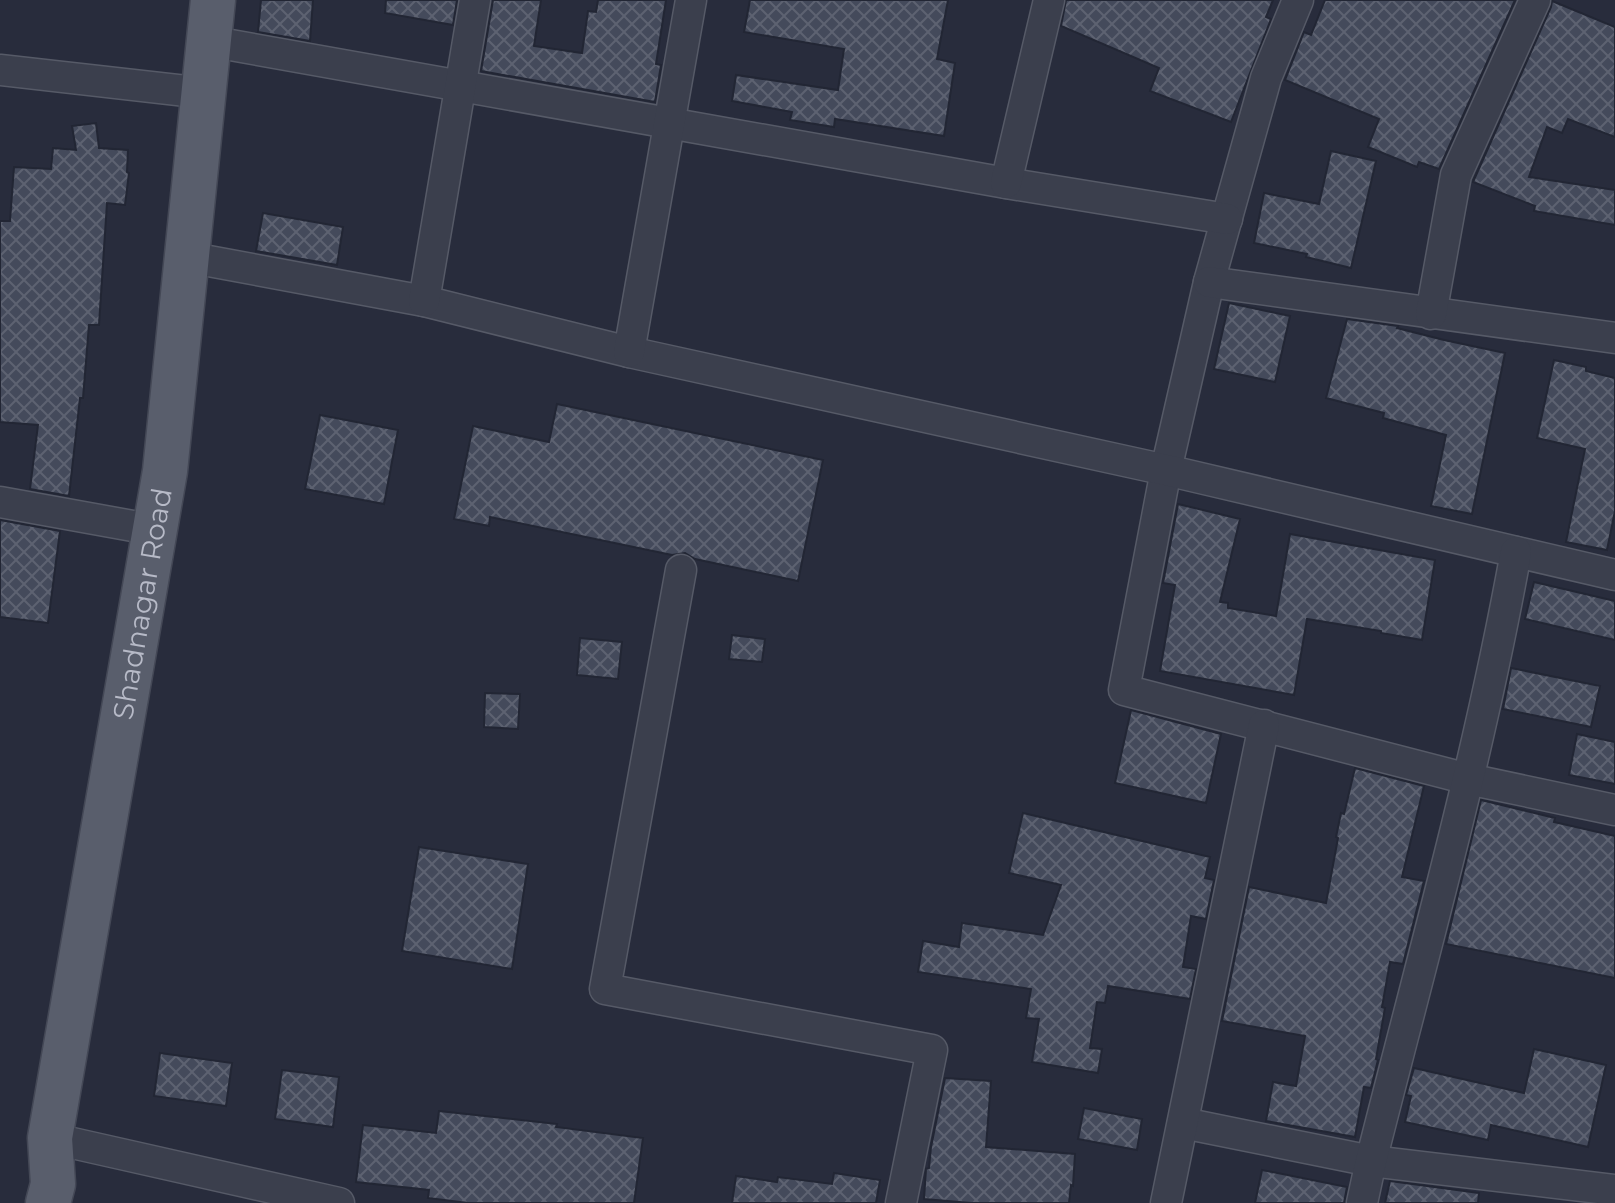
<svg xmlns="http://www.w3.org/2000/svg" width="1615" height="1203" font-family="Montserrat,sans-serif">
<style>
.building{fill:url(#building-cross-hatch);stroke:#222634;stroke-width:2}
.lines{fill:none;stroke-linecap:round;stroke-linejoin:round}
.street-casing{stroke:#565a67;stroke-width:33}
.primary-casing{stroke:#444856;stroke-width:47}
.street{stroke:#3b3f4d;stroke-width:30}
.primary{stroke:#595e6c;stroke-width:44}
.labels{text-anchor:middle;stroke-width:6;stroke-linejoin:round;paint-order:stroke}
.street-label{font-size:28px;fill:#b7bac7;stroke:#202432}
</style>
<defs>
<pattern id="building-cross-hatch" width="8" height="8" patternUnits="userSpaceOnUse" patternTransform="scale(2)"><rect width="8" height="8" fill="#444a5b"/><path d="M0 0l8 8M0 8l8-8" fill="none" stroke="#5d6271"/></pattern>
</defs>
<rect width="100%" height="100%" fill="#282c3c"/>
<!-- building -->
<g class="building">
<path d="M 261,0 L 313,0 L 310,41 L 258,32 Z"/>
<path d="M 386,0 L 457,0 L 453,25 L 385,13 Z"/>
<path d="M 493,0 L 541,0 L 534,46 L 582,53 L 588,11 L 596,12 L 598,0 L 666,0 L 656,64 L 661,65 L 655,102 L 481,71 Z"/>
<path d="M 750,0 L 948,0 L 937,59 L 955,63 L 944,136 L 835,119 L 834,127 L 790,120 L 792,112 L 732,101 L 736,75 L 838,90 L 844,49 L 744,32 Z"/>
<path d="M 1066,0 L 1273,0 L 1266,17 L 1271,19 L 1231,122 L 1150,91 L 1159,68 L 1061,26 Z"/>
<path d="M 1325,0 L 1515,0 L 1439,169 L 1419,162 L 1417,167 L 1368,147 L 1379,119 L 1285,80 L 1304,32 L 1311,35 Z"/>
<path d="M 1552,1 L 1615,27 L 1615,137 L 1568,119 L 1562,133 L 1547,127 L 1529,177 L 1615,190 L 1615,225 L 1534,211 L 1535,206 L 1473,182 L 1551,7 Z"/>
<path d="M 96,123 L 99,148 L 128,150 L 127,172 L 129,173 L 125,205 L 107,203 L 99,325 L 89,325 L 83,398 L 80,398 L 69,496 L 30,489 L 38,425 L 0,422 L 0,221 L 10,221 L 14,167 L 51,169 L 53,148 L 76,150 L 72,126 Z"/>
<path d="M 1331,151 L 1376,161 L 1351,268 L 1306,257 L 1307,254 L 1254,243 L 1264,193 L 1319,204 Z"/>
<path d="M 263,213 L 343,227 L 337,265 L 256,251 Z"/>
<path d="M 1229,303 L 1290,316 L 1275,382 L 1214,369 Z"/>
<path d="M 1347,319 L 1398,326 L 1397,328 L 1444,340 L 1505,353 L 1472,514 L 1431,506 L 1446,435 L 1383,418 L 1384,413 L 1326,398 Z"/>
<path d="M 1554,360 L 1586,367 L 1586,371 L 1615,378 L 1615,511 L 1607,550 L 1566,542 L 1585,449 L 1537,438 Z"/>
<path d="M 557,404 L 823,460 L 798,581 L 695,559 L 685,553 L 672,555 L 490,517 L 489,526 L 454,519 L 473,426 L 549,442 Z"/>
<path d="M 320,415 L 398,430 L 384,504 L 305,489 Z"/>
<path d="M 1178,504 L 1240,519 L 1220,602 L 1228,603 L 1228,608 L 1276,616 L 1290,534 L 1435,560 L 1422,640 L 1381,633 L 1381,631 L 1307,619 L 1294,695 L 1160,671 L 1175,585 L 1163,583 Z"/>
<path d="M 0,520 L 60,531 L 48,623 L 0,617 Z"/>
<path d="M 1534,582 L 1615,601 L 1615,640 L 1525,619 Z"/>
<path d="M 732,635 L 765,639 L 762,662 L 729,659 Z"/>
<path d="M 580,638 L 622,642 L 618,679 L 577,675 Z"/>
<path d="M 1511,668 L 1600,686 L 1591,727 L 1503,709 Z"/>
<path d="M 485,693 L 520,694 L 518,729 L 484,727 Z"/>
<path d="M 1131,710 L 1221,734 L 1206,803 L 1115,783 Z"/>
<path d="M 1577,734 L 1615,742 L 1615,784 L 1569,775 Z"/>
<path d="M 1355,768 L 1424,786 L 1402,877 L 1424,881 L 1403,964 L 1390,962 L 1382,1007 L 1385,1008 L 1376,1059 L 1378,1060 L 1371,1088 L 1364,1087 L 1355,1137 L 1266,1121 L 1273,1082 L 1296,1086 L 1305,1036 L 1222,1021 L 1249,887 L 1326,903 L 1338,838 L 1336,837 L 1341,813 L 1344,814 Z"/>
<path d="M 1481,800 L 1555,818 L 1554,822 L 1615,836 L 1615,978 L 1446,944 Z"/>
<path d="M 1023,813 L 1210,857 L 1205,878 L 1214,880 L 1206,919 L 1191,916 L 1183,967 L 1196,969 L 1190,999 L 1108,986 L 1105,1003 L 1097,1002 L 1090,1048 L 1102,1049 L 1098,1073 L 1032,1062 L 1039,1019 L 1026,1018 L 1031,989 L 918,972 L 923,941 L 959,947 L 962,923 L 1043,935 L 1061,885 L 1009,873 Z"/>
<path d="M 419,847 L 528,864 L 512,969 L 402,951 Z"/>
<path d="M 1534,1049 L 1606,1065 L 1588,1147 L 1491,1125 L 1488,1140 L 1405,1122 L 1411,1096 L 1406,1095 L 1414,1068 L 1524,1093 Z"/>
<path d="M 160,1053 L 232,1063 L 226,1106 L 154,1096 Z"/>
<path d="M 282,1070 L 339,1077 L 333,1127 L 275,1119 Z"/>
<path d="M 945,1078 L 991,1081 L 986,1147 L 1075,1154 L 1073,1186 L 1071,1185 L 1069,1203 L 971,1203 L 924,1199 L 926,1169 L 929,1168 L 931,1147 Z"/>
<path d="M 1084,1108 L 1142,1119 L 1137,1150 L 1078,1139 Z"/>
<path d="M 439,1111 L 557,1124 L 556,1127 L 643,1138 L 634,1203 L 468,1203 L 428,1198 L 429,1190 L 356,1182 L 363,1125 L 436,1133 Z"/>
<path d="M 1262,1170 L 1347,1187 L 1344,1203 L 1255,1203 Z"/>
<path d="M 834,1173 L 880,1180 L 876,1203 L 732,1203 L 736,1176 L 777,1182 L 778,1177 L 832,1184 Z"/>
<path d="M 1390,1181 L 1479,1193 L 1478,1203 L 1385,1203 Z"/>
</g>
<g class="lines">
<defs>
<g id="street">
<path d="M 1298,0 L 1266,78 L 1209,282 L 1166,470 L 1124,690 L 1468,779 L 1615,810"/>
<path d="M 208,41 L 1006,183 L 1227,219"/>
<path d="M 0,70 L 204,93"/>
<path d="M 1006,183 L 1049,0"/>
<path d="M 187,257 L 424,301 L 629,352 L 1166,470 L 1615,575"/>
<path d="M 1209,282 L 1615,338"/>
<path d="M 424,301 L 475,0"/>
<path d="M 1431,314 L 1456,175 L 1535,0"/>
<path d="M 629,352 L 691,0"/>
<path d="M 0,502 L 155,530"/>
<path d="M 681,570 L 605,989 L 932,1050 L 901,1203"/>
<path d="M 1183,1123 L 1371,1161 L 1615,1190"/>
<path d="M 50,1138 L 339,1203"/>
<path d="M 1166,1203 L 1264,725"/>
<path d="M 1362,1203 L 1371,1161 C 1422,959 1479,758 1516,552"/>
</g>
<g id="primary">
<path id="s1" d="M 48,1203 L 53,1184 L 50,1138 L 165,471 L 213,0"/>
</g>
</defs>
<!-- street casing -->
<use href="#street" class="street-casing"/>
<!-- primary casing -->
<use href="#primary" class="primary-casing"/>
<!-- street -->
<use href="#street" class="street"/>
<!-- primary -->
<use href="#primary" class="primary"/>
</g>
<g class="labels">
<!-- street labels -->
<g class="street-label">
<text dy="10" stroke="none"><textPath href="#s1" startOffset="608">Shadnagar Road</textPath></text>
</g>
</g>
</svg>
